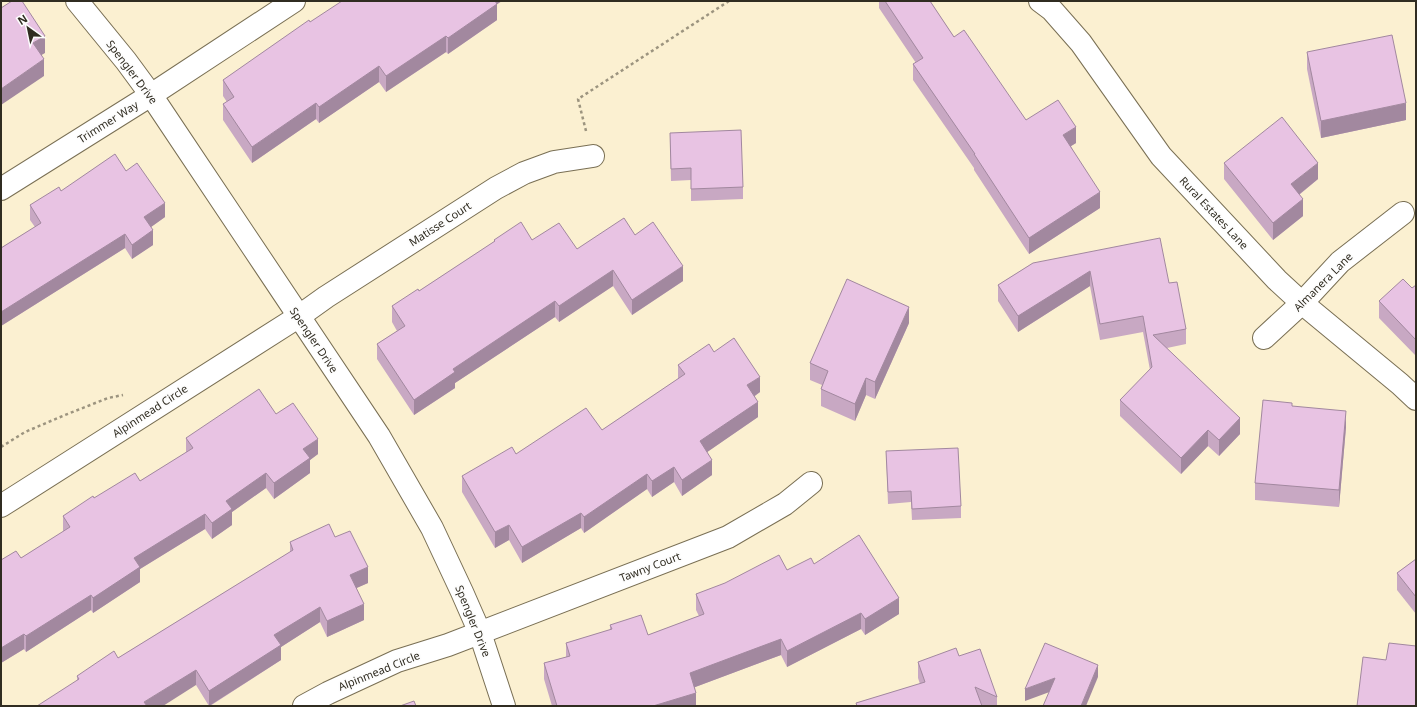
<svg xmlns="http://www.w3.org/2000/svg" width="1417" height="707" font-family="'Noto Sans',sans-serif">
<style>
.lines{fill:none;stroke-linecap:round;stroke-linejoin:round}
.minor-casing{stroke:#796f54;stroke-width:24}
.path{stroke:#9c947f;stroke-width:2.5;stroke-dasharray:3 3;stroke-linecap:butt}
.minor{stroke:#fff;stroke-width:22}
.wall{fill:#c8a8c3}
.shaded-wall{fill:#a2889f}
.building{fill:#e8c3e3;stroke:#a2889f}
.labels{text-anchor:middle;stroke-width:3.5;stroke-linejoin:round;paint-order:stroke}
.street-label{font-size:11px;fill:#302c21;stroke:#fdfdfd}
</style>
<rect width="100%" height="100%" fill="#fbf0d1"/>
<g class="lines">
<defs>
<g id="minor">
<path d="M 77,1 L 126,61 L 151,95 L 379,436 L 432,528 L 462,592 L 480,633 L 504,706"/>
<path d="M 1040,1 L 1052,10 L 1081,43 L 1161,156 L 1277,280 L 1302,303 L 1400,384 L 1416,399"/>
<path d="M 1,189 L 151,95 L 294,1"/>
<path d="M 1264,338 L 1302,303 L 1340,262 L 1403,213"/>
<path d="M 1,506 L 298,317 L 326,297 L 496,188 L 524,173 L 554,162 L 593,156"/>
<path d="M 304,706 L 328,693 L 397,661 L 448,645 L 728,537 L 785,504 L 811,483"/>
</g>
</defs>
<!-- minor casing -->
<use href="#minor" class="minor-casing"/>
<!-- path -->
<g class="path">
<path d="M 586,131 L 578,99 L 729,1"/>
<path d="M 1,447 L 25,432 L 65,415 L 108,398 L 123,395"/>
</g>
<!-- minor -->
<use href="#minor" class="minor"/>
</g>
<!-- wall -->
<g class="wall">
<path d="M 879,1 L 930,1 L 954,37 L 1026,120 L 1076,143 L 1071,146 L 1100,208 L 1029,254 L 974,170 L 974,168 L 913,80 L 913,64 L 916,63 L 879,8 Z"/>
<path d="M 497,4 L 497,20 L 448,54 L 446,52 L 386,92 L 379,82 L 319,123 L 316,119 L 252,163 L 223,120 L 223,104 L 227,102 L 223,96 L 223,80 L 310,22 Z"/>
<path d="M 1307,52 L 1406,120 L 1321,138 L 1307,69 Z"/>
<path d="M 670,133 L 743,187 L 743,199 L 691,201 L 691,180 L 671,181 Z"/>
<path d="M 1224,163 L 1318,179 L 1299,195 L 1303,216 L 1273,240 L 1224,179 Z"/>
<path d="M 126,171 L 165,217 L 151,227 L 153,245 L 132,259 L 125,248 L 1,326 L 1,248 L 35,227 L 30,220 L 30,205 Z"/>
<path d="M 635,235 L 683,281 L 632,315 L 613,286 L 559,322 L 555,317 L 455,383 L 455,388 L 414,415 L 377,359 L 377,344 L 397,331 L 392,322 L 392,306 L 419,291 L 494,242 L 494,240 L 532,240 L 577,249 Z"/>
<path d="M 1033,263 L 1169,283 L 1186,329 L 1186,344 L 1167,348 L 1240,434 L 1219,456 L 1208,446 L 1181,474 L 1120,416 L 1120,400 L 1150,370 L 1143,332 L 1100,340 L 1090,286 L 1018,332 L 998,301 L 998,285 Z"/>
<path d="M 1416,285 L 1416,356 L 1379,318 L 1379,301 L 1412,288 Z"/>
<path d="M 909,323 L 875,399 L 866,395 L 855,421 L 821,406 L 821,389 L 822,385 L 810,380 L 810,363 Z"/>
<path d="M 714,352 L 760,392 L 755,396 L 758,417 L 707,452 L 712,475 L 682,496 L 674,482 L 652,497 L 647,489 L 584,533 L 581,528 L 522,563 L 509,540 L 495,548 L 462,492 L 462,476 L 516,454 L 602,430 L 678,379 L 678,365 Z"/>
<path d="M 1292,406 L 1346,427 L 1339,507 L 1255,500 L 1255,483 Z"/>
<path d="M 276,414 L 318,454 L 310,460 L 310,473 L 274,499 L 266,488 L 232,512 L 232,525 L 212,539 L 205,529 L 140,569 L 140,582 L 93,613 L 91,610 L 26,652 L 24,649 L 1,663 L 1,560 L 21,558 L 63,532 L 63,516 L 94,498 L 140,481 L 186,453 L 186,438 Z"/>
<path d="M 886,451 L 961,506 L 961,518 L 912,520 L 911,502 L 888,504 Z"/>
<path d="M 335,537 L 368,583 L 356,588 L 364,620 L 327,637 L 320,622 L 281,647 L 281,660 L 210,706 L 209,706 L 196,685 L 77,681 L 77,676 L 118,658 L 290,552 L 290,542 Z"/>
<path d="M 1416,559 L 1416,614 L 1397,590 L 1397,573 Z"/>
<path d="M 814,564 L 899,614 L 865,635 L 861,629 L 787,667 L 781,655 L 695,687 L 696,706 L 552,706 L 544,679 L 544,663 L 566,657 L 566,643 L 610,630 L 610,625 L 648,635 L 699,616 L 696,610 L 696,594 Z"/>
<path d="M 959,656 L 997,697 L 997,706 L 856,706 L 856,703 L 920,684 L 918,678 L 918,662 Z"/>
</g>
<!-- shaded-wall -->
<g class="shaded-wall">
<path d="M 490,1 L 502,1 L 490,9 Z"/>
<path d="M 497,4 L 497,20 L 448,54 L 448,38 Z"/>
<path d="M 45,36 L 45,53 L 33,60 L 33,43 Z"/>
<path d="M 446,36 L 446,52 L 386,92 L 386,76 Z"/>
<path d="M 44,59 L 44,76 L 1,105 L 1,89 Z"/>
<path d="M 379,66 L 379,82 L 319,123 L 319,107 Z"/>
<path d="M 316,103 L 316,119 L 252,163 L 252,147 Z"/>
<path d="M 1406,103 L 1406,120 L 1321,138 L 1321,121 Z"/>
<path d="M 1076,127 L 1076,143 L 1063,151 L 1063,135 Z"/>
<path d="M 1318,163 L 1318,179 L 1291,201 L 1291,184 Z"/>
<path d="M 1100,192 L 1100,208 L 1029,254 L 1029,238 Z"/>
<path d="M 1303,199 L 1303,216 L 1273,240 L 1273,223 Z"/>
<path d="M 165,203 L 165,217 L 144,232 L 144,217 Z"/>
<path d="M 153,230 L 153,245 L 132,259 L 132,245 Z"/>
<path d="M 125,234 L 125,248 L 1,326 L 1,312 Z"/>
<path d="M 683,266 L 683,281 L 632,315 L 632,300 Z"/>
<path d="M 613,270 L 613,286 L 559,322 L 559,306 Z"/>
<path d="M 1090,271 L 1090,286 L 1018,332 L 1018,316 Z"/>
<path d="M 555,301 L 555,317 L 455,383 L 455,388 L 414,415 L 414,400 L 453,369 Z"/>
<path d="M 909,307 L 909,323 L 875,399 L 875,382 Z"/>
<path d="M 760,377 L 760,392 L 747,401 L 747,385 Z"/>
<path d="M 866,378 L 866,395 L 855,421 L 855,404 Z"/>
<path d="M 758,402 L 758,417 L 700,457 L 700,441 Z"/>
<path d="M 1346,411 L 1346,427 L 1339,507 L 1339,490 Z"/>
<path d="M 1240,418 L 1240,434 L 1219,456 L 1219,440 Z"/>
<path d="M 1208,430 L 1208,446 L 1181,474 L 1181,458 Z"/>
<path d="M 318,439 L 318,454 L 310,460 L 310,473 L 274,499 L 274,483 L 303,449 Z"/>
<path d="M 712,460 L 712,475 L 682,496 L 682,480 Z"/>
<path d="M 674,467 L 674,482 L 652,497 L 652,481 Z"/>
<path d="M 266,473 L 266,488 L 232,512 L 232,525 L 212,539 L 212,523 L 226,501 Z"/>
<path d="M 647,474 L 647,489 L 584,533 L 584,517 Z"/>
<path d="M 581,513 L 581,528 L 522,563 L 522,547 Z"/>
<path d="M 205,514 L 205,529 L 140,569 L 140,582 L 93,613 L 93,598 L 134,558 Z"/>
<path d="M 509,525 L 509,540 L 495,548 L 495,532 Z"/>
<path d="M 368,567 L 368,583 L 350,591 L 350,575 Z"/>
<path d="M 91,595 L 91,610 L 26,652 L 26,636 Z"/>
<path d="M 899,598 L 899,614 L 865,635 L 865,619 Z"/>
<path d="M 364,604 L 364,620 L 327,637 L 327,621 Z"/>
<path d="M 320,607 L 320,622 L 281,647 L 281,660 L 209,706 L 209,691 L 274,635 Z"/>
<path d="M 861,613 L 861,629 L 787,667 L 787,651 Z"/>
<path d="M 24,634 L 24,649 L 1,663 L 1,648 Z"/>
<path d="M 781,639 L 781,655 L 690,689 L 690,673 Z"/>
<path d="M 1098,665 L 1098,677 L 1086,706 L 1081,706 Z"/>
<path d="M 196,670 L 196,685 L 163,706 L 144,706 L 144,702 Z"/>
<path d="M 1055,678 L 1055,690 L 1025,701 L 1025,689 Z"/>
<path d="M 696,693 L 696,706 L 653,706 Z"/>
</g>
<!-- building -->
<g class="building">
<path d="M 12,1 L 22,1 L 45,36 L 33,43 L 44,59 L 1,89 L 1,8 Z"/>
<path d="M 342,1 L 495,1 L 497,4 L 448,38 L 446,36 L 386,76 L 379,66 L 319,107 L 316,103 L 252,147 L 223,104 L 234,97 L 223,80 L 309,20 L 310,22 Z"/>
<path d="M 885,1 L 930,1 L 954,37 L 964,30 L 1026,120 L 1058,100 L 1076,127 L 1063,135 L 1100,192 L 1029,238 L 974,154 L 975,154 L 913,64 L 923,58 Z"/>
<path d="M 1392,35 L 1406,103 L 1321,121 L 1307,52 Z"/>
<path d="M 1282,117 L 1318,163 L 1291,184 L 1303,199 L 1273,223 L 1224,163 Z"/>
<path d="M 741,130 L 743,187 L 691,189 L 691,168 L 671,169 L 670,133 Z"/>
<path d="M 115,154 L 126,171 L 137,163 L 165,203 L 144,217 L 153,230 L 132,245 L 125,234 L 1,312 L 1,248 L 41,223 L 30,205 L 59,187 L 61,191 Z"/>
<path d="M 624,218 L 635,235 L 653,222 L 683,266 L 632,300 L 613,270 L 559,306 L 555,301 L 453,369 L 455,372 L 414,400 L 377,344 L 405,326 L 392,306 L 418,289 L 419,291 L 495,241 L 494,240 L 521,222 L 532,240 L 559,223 L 577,249 Z"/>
<path d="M 1160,238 L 1169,283 L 1177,282 L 1186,329 L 1153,335 L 1240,418 L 1219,440 L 1208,430 L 1181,458 L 1120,400 L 1152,367 L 1143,316 L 1100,324 L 1090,271 L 1018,316 L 998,285 L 1033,263 Z"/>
<path d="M 847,279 L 909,307 L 875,382 L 866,378 L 855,404 L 821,389 L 828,371 L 810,363 Z"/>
<path d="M 1403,279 L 1412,288 L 1416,285 L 1416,340 L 1379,301 Z"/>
<path d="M 734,338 L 760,377 L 747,385 L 758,402 L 700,441 L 712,460 L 682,480 L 674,467 L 652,481 L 647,474 L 584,517 L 581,513 L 522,547 L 509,525 L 495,532 L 462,476 L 512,447 L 516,454 L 586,408 L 602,430 L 685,374 L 678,365 L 709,344 L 714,352 Z"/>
<path d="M 259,389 L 276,414 L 293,403 L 318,439 L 303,449 L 310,458 L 274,483 L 266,473 L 226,501 L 232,509 L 212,523 L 205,514 L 134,558 L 140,567 L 93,598 L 91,595 L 26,636 L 24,634 L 1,648 L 1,560 L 16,551 L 21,558 L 70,527 L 63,516 L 93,496 L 94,498 L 135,473 L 140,481 L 193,448 L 186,438 Z"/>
<path d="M 1263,400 L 1292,403 L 1292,406 L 1346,411 L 1339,490 L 1255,483 Z"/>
<path d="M 958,448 L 961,506 L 912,509 L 911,491 L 888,492 L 886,451 Z"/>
<path d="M 329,524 L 335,537 L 350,531 L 368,567 L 350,575 L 364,604 L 327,621 L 320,607 L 274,635 L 281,645 L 209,691 L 196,670 L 144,702 L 147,706 L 37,706 L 79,679 L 77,676 L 114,651 L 118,658 L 293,550 L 290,542 Z"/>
<path d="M 859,535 L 899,598 L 865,619 L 861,613 L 787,651 L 781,639 L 690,673 L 696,693 L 653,706 L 557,706 L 544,663 L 570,656 L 566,643 L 612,629 L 610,625 L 641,615 L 648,635 L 704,614 L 696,594 L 725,583 L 779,555 L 787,570 L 811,558 L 814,564 Z"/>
<path d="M 1416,559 L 1416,597 L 1397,573 Z"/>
<path d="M 1045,643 L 1098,665 L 1081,706 L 1043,706 L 1055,678 L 1025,689 Z"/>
<path d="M 1389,643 L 1416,646 L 1416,706 L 1357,706 L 1363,657 L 1386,660 Z"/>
<path d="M 956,648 L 959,656 L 980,649 L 997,697 L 975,687 L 982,706 L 857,706 L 856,703 L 925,682 L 918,662 Z"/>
<path d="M 414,701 L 416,706 L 400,706 Z"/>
</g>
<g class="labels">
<!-- street labels -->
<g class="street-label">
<text transform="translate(132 72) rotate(53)" y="4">Spengler Drive</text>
<text transform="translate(108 122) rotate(-32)" y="4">Trimmer Way</text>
<text transform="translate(1214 213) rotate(47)" y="4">Rural Estates Lane</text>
<text transform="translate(440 224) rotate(-33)" y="4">Matisse Court</text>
<text transform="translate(1323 282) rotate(-45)" y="4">Almanera Lane</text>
<text transform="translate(314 340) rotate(56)" y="4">Spengler Drive</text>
<text transform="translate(150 411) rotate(-33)" y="4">Alpinmead Circle</text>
<text transform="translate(650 567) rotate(-21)" y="4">Tawny Court</text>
<text transform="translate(473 621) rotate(68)" y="4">Spengler Drive</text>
<text transform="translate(379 671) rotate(-22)" y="4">Alpinmead Circle</text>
</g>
</g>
<!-- border -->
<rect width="1417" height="707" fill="none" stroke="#302c21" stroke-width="4"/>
<!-- north arrow -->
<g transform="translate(28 28) rotate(327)" stroke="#fdfdfd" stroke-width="3" paint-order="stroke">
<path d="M0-3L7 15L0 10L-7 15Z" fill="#302c21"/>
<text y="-6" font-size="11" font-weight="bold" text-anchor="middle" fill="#302c21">N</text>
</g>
</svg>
